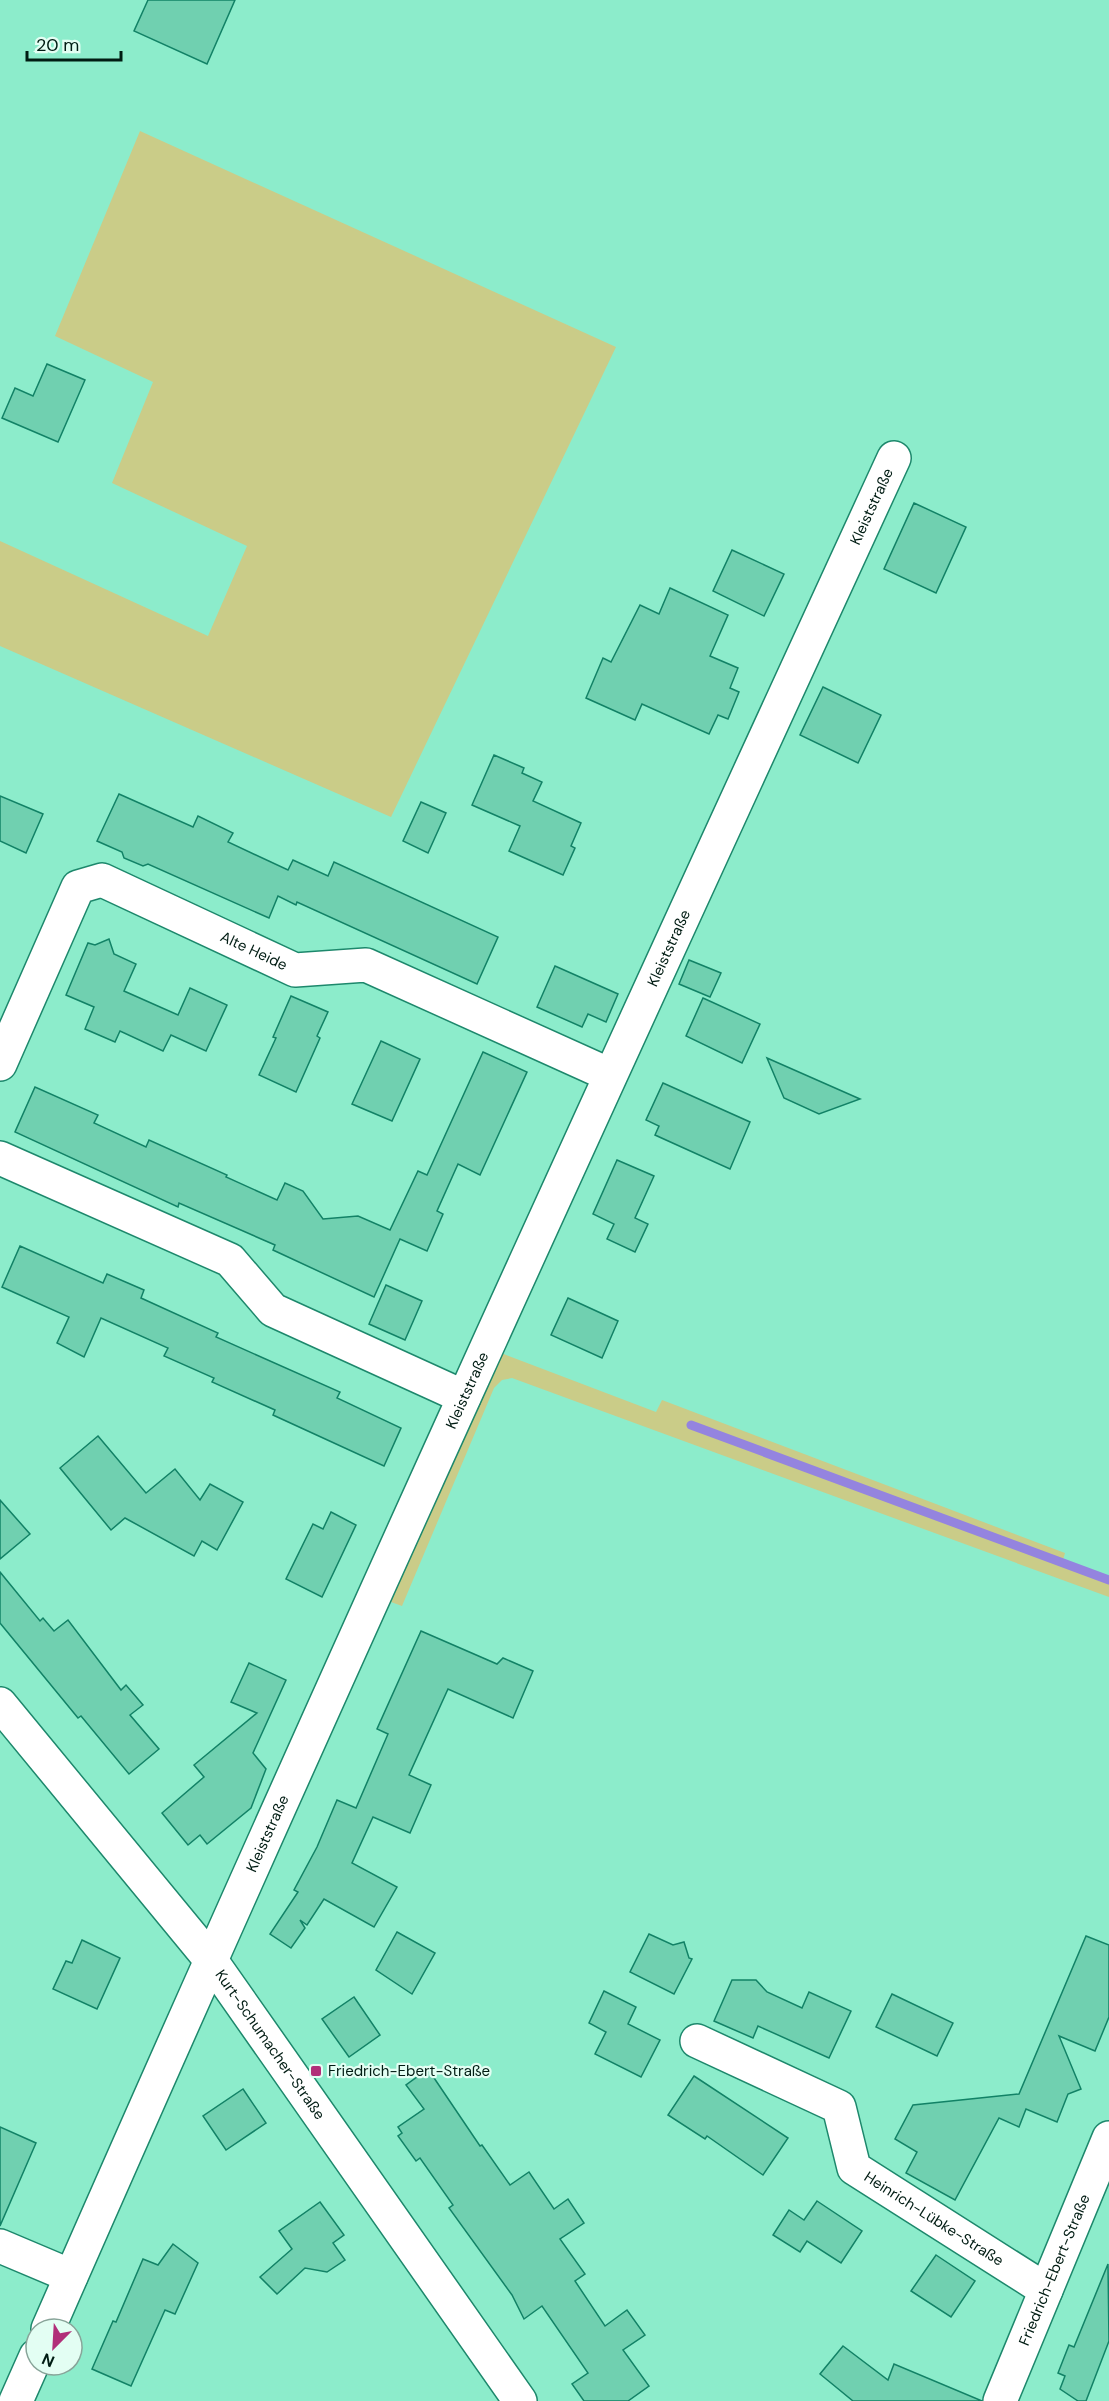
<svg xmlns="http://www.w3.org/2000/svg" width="1109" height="2401" font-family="'DM Sans',sans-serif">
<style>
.green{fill:#cacc88}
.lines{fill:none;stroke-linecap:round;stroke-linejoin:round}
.stream{stroke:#9484df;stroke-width:9}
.building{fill:#70d0b0;stroke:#128266;stroke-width:1.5}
.minor-casing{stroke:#1d886c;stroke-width:36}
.minor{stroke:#fff;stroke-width:33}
.poi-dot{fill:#b12f79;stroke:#e3fef3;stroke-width:2}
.labels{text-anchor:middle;stroke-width:4.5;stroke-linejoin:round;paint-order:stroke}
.street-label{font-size:15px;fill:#001c13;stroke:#e3fef3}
.poi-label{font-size:15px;fill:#001c13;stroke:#e3fef3;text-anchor:start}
</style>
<rect width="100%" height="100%" fill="#8ceccb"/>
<!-- green -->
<g class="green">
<path d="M 140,131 L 616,347 L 391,817 L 0,646 L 0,541 L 208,636 L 247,546 L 112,483 L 153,382 L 55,336 Z"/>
<path d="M 501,1353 L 656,1412 L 662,1400 L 1065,1553 L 1063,1560 L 1109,1577 L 1109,1597 L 512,1378 L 502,1380 L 494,1388 L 402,1606 L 391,1602 Z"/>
</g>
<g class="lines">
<!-- stream -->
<path class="stream" d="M 691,1425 L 1109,1580"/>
</g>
<!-- building -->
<g class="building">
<path d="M 148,0 L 235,0 L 207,64 L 134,31 Z"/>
<path d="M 47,364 L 85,380 L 58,442 L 2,418 L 15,388 L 33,396 Z"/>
<path d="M 914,503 L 966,527 L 936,593 L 884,569 Z"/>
<path d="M 732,550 L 784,574 L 764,616 L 713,591 Z"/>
<path d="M 670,588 L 728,615 L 710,656 L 738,668 L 730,688 L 739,692 L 728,719 L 718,715 L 709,734 L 642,704 L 635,720 L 586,698 L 603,658 L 611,662 L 640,605 L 659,614 Z"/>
<path d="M 823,687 L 881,715 L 858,763 L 800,735 Z"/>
<path d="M 494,755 L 524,768 L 522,773 L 542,782 L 533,801 L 581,823 L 571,846 L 575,848 L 563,875 L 509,851 L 520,826 L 472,805 Z"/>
<path d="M 119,794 L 193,827 L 198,816 L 233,833 L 228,842 L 288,870 L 293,860 L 328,876 L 334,862 L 498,937 L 477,984 L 297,902 L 296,905 L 278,896 L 269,918 L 148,864 L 143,866 L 124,858 L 122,852 L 97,841 Z"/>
<path d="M 0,796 L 43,814 L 26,853 L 0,841 Z"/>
<path d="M 421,802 L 446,813 L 428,853 L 403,841 Z"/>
<path d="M 109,939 L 114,954 L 136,964 L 124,991 L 178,1015 L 190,988 L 227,1005 L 206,1051 L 171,1035 L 163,1051 L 120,1031 L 115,1042 L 85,1029 L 94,1007 L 66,995 L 88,943 L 95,945 Z"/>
<path d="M 689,960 L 721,973 L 710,997 L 679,984 Z"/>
<path d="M 555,966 L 618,994 L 606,1022 L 588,1014 L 582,1027 L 537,1007 Z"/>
<path d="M 291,996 L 328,1012 L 317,1036 L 320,1038 L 296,1092 L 259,1075 L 276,1038 L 273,1037 Z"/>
<path d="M 703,998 L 760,1024 L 742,1063 L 686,1036 Z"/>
<path d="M 381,1041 L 420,1059 L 392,1121 L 352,1104 Z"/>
<path d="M 483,1052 L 527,1072 L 480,1175 L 458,1164 L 437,1211 L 443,1214 L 427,1251 L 400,1239 L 374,1297 L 273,1250 L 275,1245 L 179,1203 L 178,1207 L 15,1132 L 35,1087 L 98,1115 L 94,1123 L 146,1147 L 149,1140 L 227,1175 L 226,1177 L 277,1200 L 285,1183 L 303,1191 L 323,1219 L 358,1216 L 390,1230 L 418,1171 L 427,1175 Z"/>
<path d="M 767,1058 L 860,1099 L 819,1114 L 784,1098 Z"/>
<path d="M 663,1083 L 750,1122 L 730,1169 L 655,1135 L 659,1126 L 646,1120 Z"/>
<path d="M 617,1160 L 654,1176 L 635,1218 L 648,1224 L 635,1252 L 607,1239 L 614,1224 L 593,1214 Z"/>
<path d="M 20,1246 L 103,1283 L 107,1274 L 144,1290 L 141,1298 L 218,1333 L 216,1337 L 340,1392 L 337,1398 L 401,1428 L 384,1466 L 273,1415 L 275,1410 L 212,1382 L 214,1378 L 164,1356 L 168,1348 L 101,1318 L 84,1357 L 57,1343 L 69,1317 L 2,1287 Z"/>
<path d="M 386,1285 L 422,1301 L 405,1340 L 369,1324 Z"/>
<path d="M 568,1298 L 618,1321 L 602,1358 L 551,1335 Z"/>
<path d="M 98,1436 L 146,1493 L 175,1469 L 200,1500 L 210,1484 L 243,1502 L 217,1550 L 202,1541 L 194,1556 L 125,1518 L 111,1530 L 60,1468 Z"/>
<path d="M 0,1500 L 30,1534 L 0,1559 Z"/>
<path d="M 331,1512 L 356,1525 L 322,1597 L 286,1579 L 313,1524 L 323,1529 Z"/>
<path d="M 0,1572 L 40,1621 L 43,1618 L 54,1631 L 68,1620 L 121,1690 L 126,1685 L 143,1705 L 130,1715 L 159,1749 L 129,1774 L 81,1716 L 78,1718 L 0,1623 Z"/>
<path d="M 421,1631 L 497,1664 L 503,1658 L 533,1671 L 513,1718 L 448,1689 L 409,1775 L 431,1785 L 410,1833 L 373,1817 L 352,1863 L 397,1887 L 374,1927 L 324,1899 L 307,1925 L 300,1920 L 305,1928 L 291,1948 L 270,1934 L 298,1892 L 294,1890 L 317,1847 L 337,1800 L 356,1808 L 388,1734 L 377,1729 Z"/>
<path d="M 249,1663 L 286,1680 L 253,1753 L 266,1769 L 251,1808 L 207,1844 L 200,1835 L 188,1845 L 162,1813 L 204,1777 L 194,1765 L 257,1713 L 231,1702 Z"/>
<path d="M 397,1932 L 435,1953 L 412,1994 L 376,1970 Z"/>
<path d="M 649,1934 L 673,1945 L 684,1942 L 689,1958 L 692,1959 L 674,1994 L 630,1972 Z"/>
<path d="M 1086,1936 L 1109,1945 L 1109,2017 L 1095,2051 L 1059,2036 L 1081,2089 L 1068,2094 L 1057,2122 L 1026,2109 L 1019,2127 L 999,2118 L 955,2200 L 906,2173 L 917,2152 L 895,2139 L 913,2105 L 1019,2094 Z"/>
<path d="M 82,1940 L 120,1958 L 97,2009 L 53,1989 L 66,1961 L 72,1963 Z"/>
<path d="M 732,1980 L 756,1980 L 767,1992 L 802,2008 L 809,1992 L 851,2011 L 829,2058 L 758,2026 L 753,2038 L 714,2021 Z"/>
<path d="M 604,1991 L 636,2007 L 628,2024 L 660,2040 L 641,2077 L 595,2054 L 606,2032 L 589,2023 Z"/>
<path d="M 892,1994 L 953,2023 L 937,2056 L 876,2027 Z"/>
<path d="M 354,1997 L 380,2035 L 349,2057 L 322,2019 Z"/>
<path d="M 428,2069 L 480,2146 L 482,2145 L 510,2185 L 529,2172 L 554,2209 L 568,2199 L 584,2223 L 560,2239 L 585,2274 L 575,2281 L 605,2326 L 627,2310 L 645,2335 L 623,2350 L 649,2386 L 628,2401 L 584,2401 L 572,2384 L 588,2373 L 542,2306 L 524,2319 L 512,2295 L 449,2208 L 453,2205 L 420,2158 L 416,2161 L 398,2136 L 402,2133 L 398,2127 L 424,2109 L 406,2085 Z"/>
<path d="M 694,2076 L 788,2138 L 763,2175 L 707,2136 L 705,2139 L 668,2115 Z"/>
<path d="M 243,2089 L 266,2123 L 226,2150 L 203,2116 Z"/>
<path d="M 0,2127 L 36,2143 L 0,2226 Z"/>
<path d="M 817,2201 L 862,2231 L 841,2263 L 807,2241 L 800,2252 L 773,2235 L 789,2210 L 804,2220 Z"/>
<path d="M 320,2202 L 344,2235 L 333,2243 L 345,2260 L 327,2272 L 305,2268 L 277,2294 L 260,2277 L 292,2249 L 279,2231 Z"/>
<path d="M 173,2244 L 198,2263 L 175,2314 L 165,2310 L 131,2386 L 92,2369 L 113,2321 L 116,2322 L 143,2259 L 158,2265 Z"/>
<path d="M 936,2255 L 975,2281 L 951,2317 L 911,2291 Z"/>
<path d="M 1108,2264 L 1109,2341 L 1086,2401 L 1078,2401 L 1060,2389 L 1065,2376 L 1058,2373 L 1069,2345 L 1074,2347 Z"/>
<path d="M 843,2346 L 888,2380 L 894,2364 L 982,2401 L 853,2401 L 820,2374 Z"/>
</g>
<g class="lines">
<defs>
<g id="minor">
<path id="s1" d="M 0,1064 L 78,887 L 102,880 L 295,970 L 366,965 L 610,1075"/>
<path d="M 0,1158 L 230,1260 L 273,1310 L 464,1397"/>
<path id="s2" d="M 0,1704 L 210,1959 L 520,2401"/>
<path id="s3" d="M 697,2041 L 839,2107 L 854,2168 L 1046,2290"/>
<path d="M 0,2246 L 71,2276"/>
<path id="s4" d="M 48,2329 C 323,1702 608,1079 894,458"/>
<path d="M 16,2401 L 36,2356"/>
<path id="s5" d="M 1000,2401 L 1109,2138"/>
</g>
</defs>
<!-- minor casing -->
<use href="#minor" class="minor-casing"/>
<!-- minor -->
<use href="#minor" class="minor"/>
</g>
<!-- markers -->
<rect class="poi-dot" x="310" y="2065" width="12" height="12" rx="3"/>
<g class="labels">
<!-- street labels -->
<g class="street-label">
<text dy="5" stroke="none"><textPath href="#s4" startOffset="2000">Kleiststraße</textPath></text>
<text dy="5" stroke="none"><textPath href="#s4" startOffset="1514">Kleiststraße</textPath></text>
<text dy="5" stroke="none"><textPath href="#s1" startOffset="386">Alte Heide</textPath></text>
<text dy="5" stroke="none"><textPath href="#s4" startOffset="1028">Kleiststraße</textPath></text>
<text dy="5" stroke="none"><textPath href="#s4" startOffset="542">Kleiststraße</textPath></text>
<text dy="5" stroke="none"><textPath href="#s2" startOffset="435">Kurt-Schumacher-Straße</textPath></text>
<text dy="5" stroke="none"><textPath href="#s3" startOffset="314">Heinrich-Lübke-Straße</textPath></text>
<text dy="5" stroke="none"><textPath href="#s5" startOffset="142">Friedrich-Ebert-Straße</textPath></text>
</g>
<!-- poi labels -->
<g class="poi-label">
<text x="328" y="2076">Friedrich-Ebert-Straße</text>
</g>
</g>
<!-- north arrow -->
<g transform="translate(54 2347) rotate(204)"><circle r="28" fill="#e3fef3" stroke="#88a499" stroke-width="1.5"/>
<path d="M0-4.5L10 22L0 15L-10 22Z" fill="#b12f79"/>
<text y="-9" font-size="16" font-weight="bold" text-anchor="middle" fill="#001c13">N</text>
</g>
<!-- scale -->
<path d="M27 51v9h94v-9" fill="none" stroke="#001c13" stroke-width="3"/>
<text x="36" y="51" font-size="18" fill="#001c13" stroke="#e3fef3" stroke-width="4.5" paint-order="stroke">20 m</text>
</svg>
